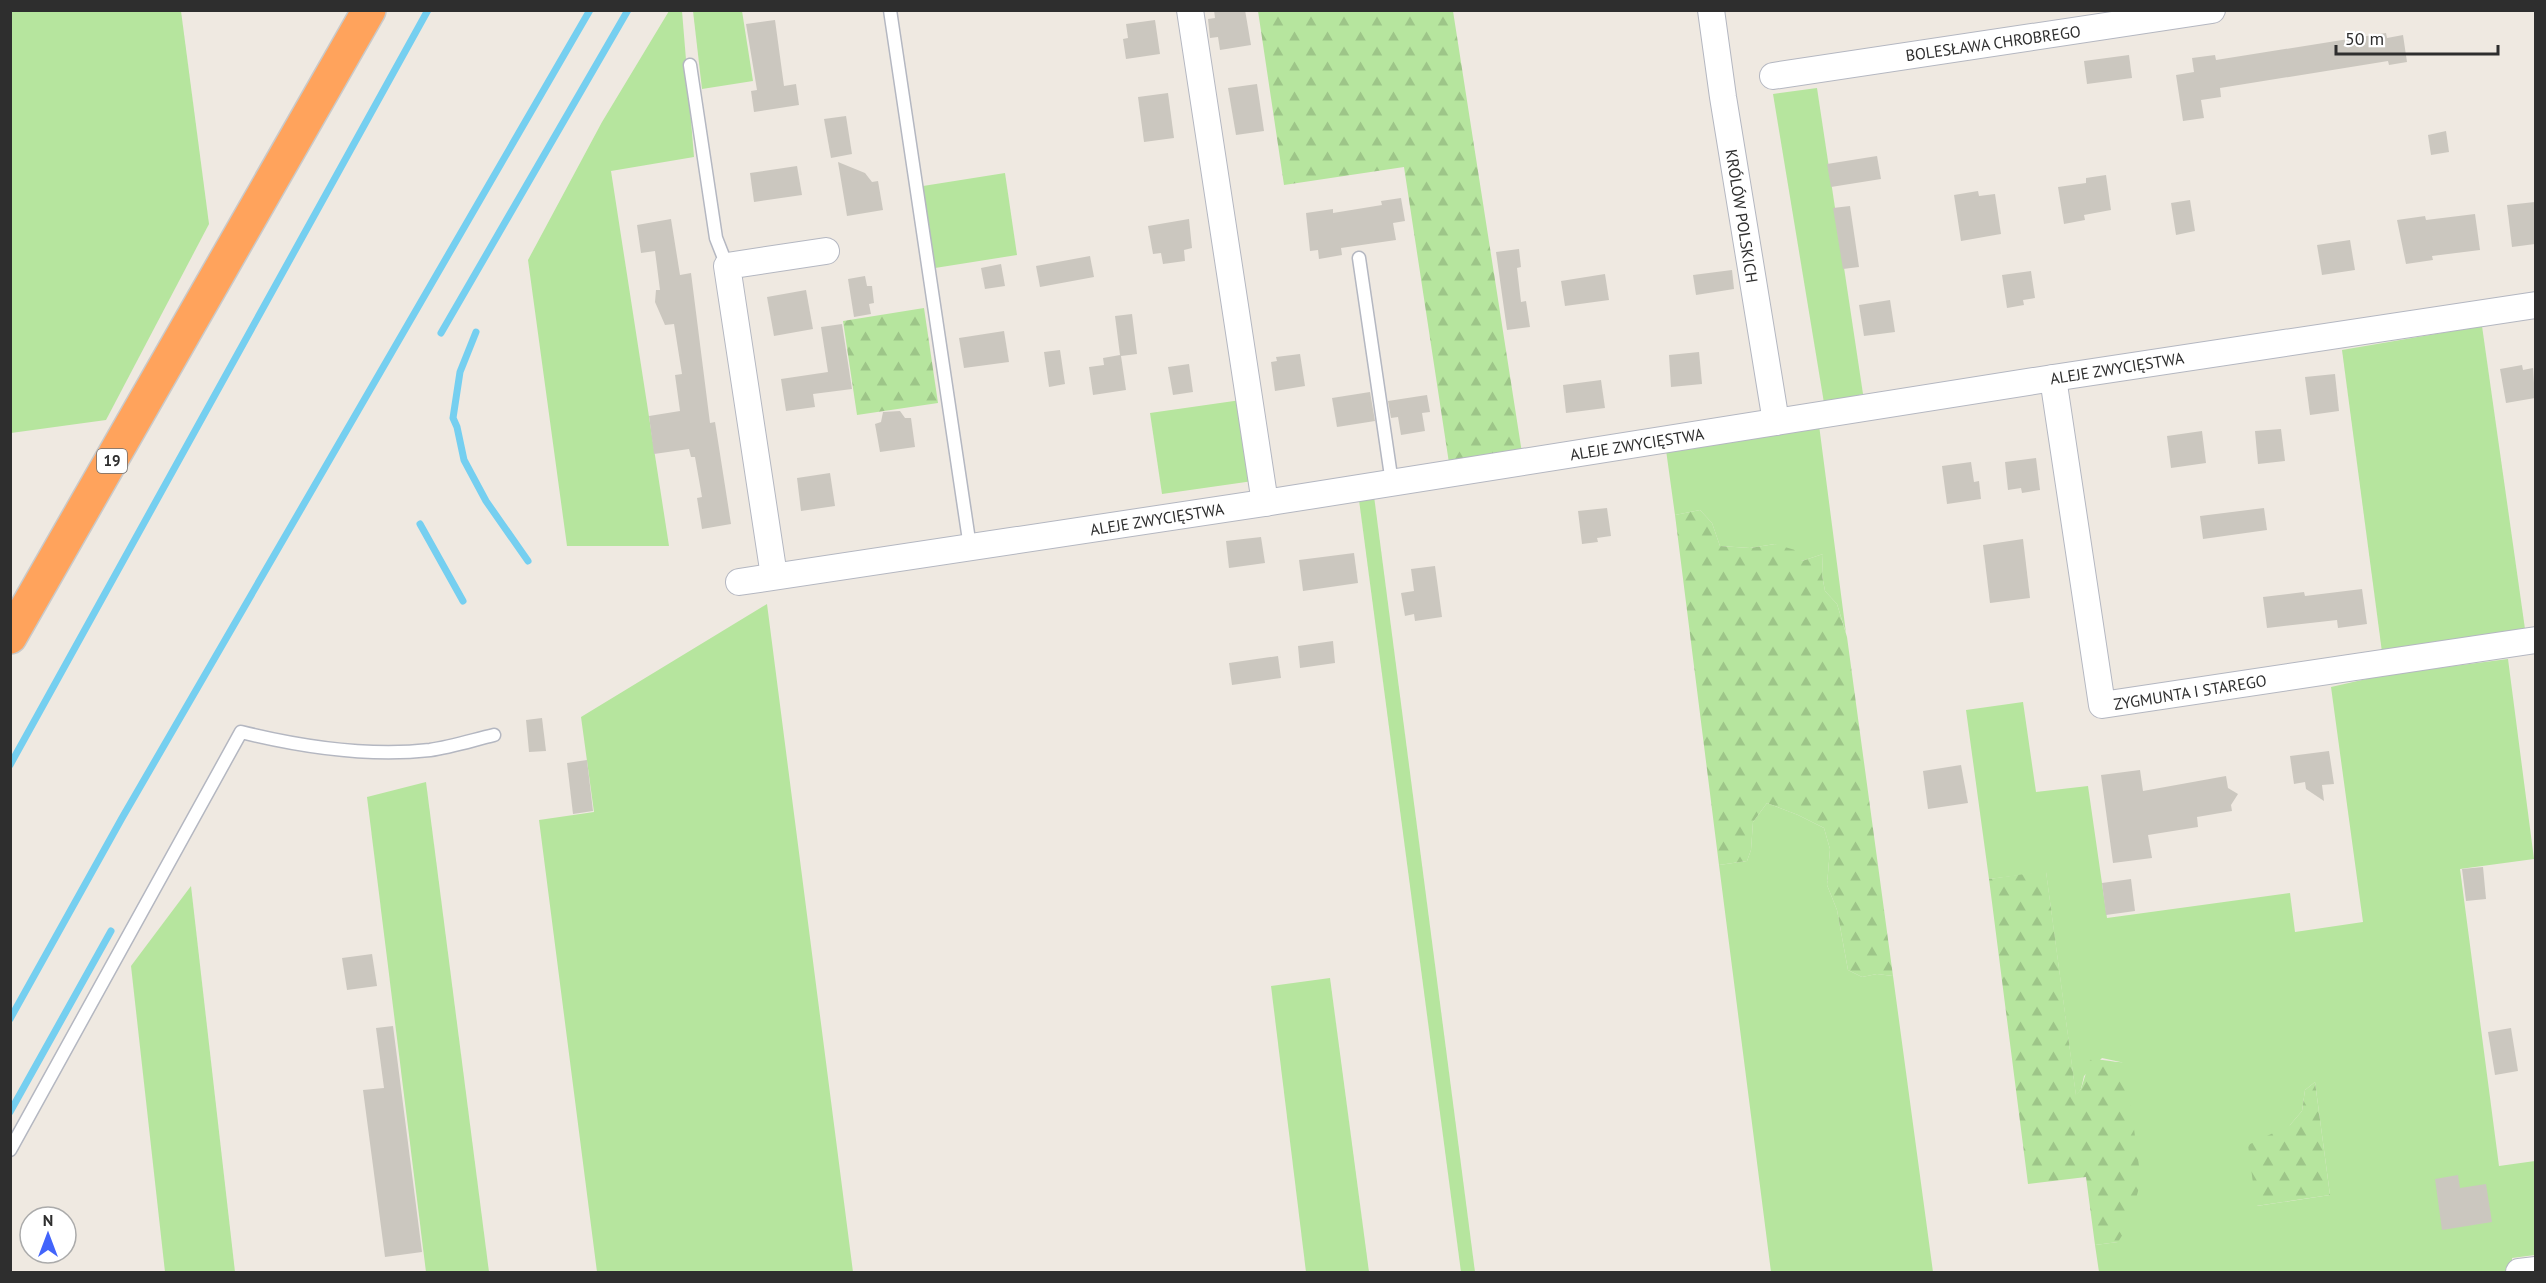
<svg xmlns="http://www.w3.org/2000/svg" width="2546" height="1283" font-family="'PT Sans',sans-serif">
<style>
.grass{fill:#b6e59e;fill-rule:evenodd}
.forest{fill:url(#forest-firs)}
.lines{fill:none;stroke-linecap:round;stroke-linejoin:round}
.stream{stroke:#75cff0;stroke-width:7}
.building{fill:#cbc7bf}
.lane-casing{stroke:#b4b7c1;stroke-width:15}
.street-casing{stroke:#b4b7c1;stroke-width:28}
.highway-casing{stroke:#c9c9c9;stroke-width:36}
.lane{stroke:#fff;stroke-width:12}
.street{stroke:#fff;stroke-width:26}
.highway{stroke:#ffa35c;stroke-width:33}
.labels{text-anchor:middle;stroke-width:4.5;stroke-linejoin:round;paint-order:stroke}
.shield{fill:#fff;stroke:#6d6d6d;stroke-width:1.5}
.shield-label{font-size:15px;font-weight:bold;fill:#2e2e2e}
.street-label{font-size:16px;fill:#2e2e2e;stroke:#fff}
</style>
<defs>
<pattern id="forest-firs" width="22" height="20" patternUnits="userSpaceOnUse" patternTransform="scale(1.5)"><rect width="22" height="20" fill="#b6e59e"/><path d="M5 1l3.5 6h-7zM16 11l3.5 6h-7z" fill="#9dc588"/></pattern>
</defs>
<rect width="100%" height="100%" fill="#efe9e1"/>
<!-- grass -->
<g class="grass">
<path d="M 10,11 L 181,11 L 209,224 L 106,420 L 11,433 Z"/>
<path d="M 669,11 L 682,11 L 694,157 L 611,171 L 669,546 L 567,546 L 528,260 L 602,122 Z"/>
<path d="M 693,11 L 742,11 L 753,81 L 702,89 Z"/>
<path d="M 1817,88 L 1863,394 L 1824,403 L 1773,94 Z"/>
<path d="M 1005,173 L 1017,255 L 935,268 L 923,186 Z"/>
<path d="M 2482,326 L 2525,629 L 2382,652 L 2342,350 Z"/>
<path d="M 1241,400 L 1253,481 L 1162,494 L 1150,413 Z"/>
<path d="M 1819,425 L 1846,633 L 1837,604 L 1825,591 L 1822,575 L 1823,554 L 1802,561 L 1775,544 L 1750,548 L 1720,546 L 1712,523 L 1700,510 L 1675,515 L 1666,450 Z"/>
<path d="M 1374,496 L 1475,1272 L 1461,1272 L 1359,500 Z"/>
<path d="M 767,604 L 853,1272 L 597,1272 L 539,820 L 594,812 L 581,717 Z"/>
<path d="M 2508,659 L 2534,859 L 2460,869 L 2499,1166 L 2535,1161 L 2535,1255 L 2512,1258 L 2513,1272 L 2099,1272 L 2095,1245 L 2118,1242 L 2125,1063 L 2102,1058 L 2084,1076 L 2081,1089 L 2076,1096 L 2046,872 L 1989,879 L 1966,710 L 2023,702 L 2036,792 L 2088,786 L 2107,918 L 2290,893 L 2295,932 L 2363,922 L 2331,687 L 2384,675 ZM 2315,1082 L 2330,1195 L 2257,1206 L 2290,1125 L 2302,1111 L 2305,1090 Z"/>
<path d="M 426,782 L 489,1272 L 426,1272 L 367,797 Z"/>
<path d="M 1767,803 L 1798,815 L 1824,828 L 1830,849 L 1827,885 L 1837,910 L 1848,970 L 1862,977 L 1877,974 L 1893,976 L 1933,1272 L 1771,1272 L 1719,865 L 1747,861 L 1751,850 L 1753,822 Z"/>
<path d="M 191,886 L 235,1272 L 165,1272 L 131,966 Z"/>
<path d="M 1330,978 L 1369,1272 L 1306,1272 L 1271,986 Z"/>
</g>
<!-- forest -->
<g class="forest">
<path d="M 1258,11 L 1453,11 L 1522,453 L 1449,463 L 1404,167 L 1284,185 Z"/>
<path d="M 924,308 L 938,403 L 857,415 L 843,321 Z"/>
<path d="M 1700,510 L 1712,523 L 1720,546 L 1750,548 L 1775,544 L 1795,550 L 1802,561 L 1823,554 L 1822,575 L 1825,591 L 1837,604 L 1847,637 L 1893,976 L 1877,974 L 1862,977 L 1848,970 L 1837,910 L 1827,885 L 1830,849 L 1824,828 L 1798,815 L 1767,803 L 1753,822 L 1751,850 L 1747,861 L 1719,865 L 1675,515 Z"/>
<path d="M 2046,871 L 2076,1095 L 2081,1089 L 2090,1060 C 2103,1058 2112,1063 2125,1062 L 2141,1181 L 2128,1226 L 2118,1242 L 2095,1245 L 2086,1177 L 2028,1184 L 1989,879 Z"/>
<path d="M 2315,1082 L 2330,1195 L 2256,1206 L 2248,1145 L 2290,1125 L 2302,1111 L 2305,1090 Z"/>
</g>
<g class="lines">
<!-- stream -->
<g class="stream">
<path d="M 476,332 L 460,372 L 453,418 L 457,427 L 464,460 L 486,501 L 528,561"/>
<path d="M 441,333 L 628,10"/>
<path d="M 420,524 L 463,601"/>
<path d="M 10,765 L 428,10"/>
<path d="M 10,1019 L 122,818 L 590,10"/>
<path d="M 10,1112 L 111,931"/>
</g>
</g>
<!-- building -->
<g class="building">
<path d="M 1214,10 L 1245,10 L 1251,45 L 1220,50 L 1218,37 L 1210,38 L 1208,19 L 1215,18 Z"/>
<path d="M 775,20 L 784,86 L 796,84 L 799,105 L 754,112 L 751,91 L 757,90 L 746,24 Z"/>
<path d="M 1155,20 L 1160,54 L 1126,59 L 1123,39 L 1128,38 L 1126,24 Z"/>
<path d="M 2386,33 L 2387,38 L 2403,35 L 2407,62 L 2389,65 L 2388,61 L 2220,88 L 2221,97 L 2201,100 L 2204,118 L 2183,121 L 2176,75 L 2194,72 L 2192,58 L 2215,55 L 2216,60 Z"/>
<path d="M 2129,55 L 2132,78 L 2087,84 L 2084,61 Z"/>
<path d="M 1257,84 L 1264,131 L 1236,135 L 1228,88 Z"/>
<path d="M 1168,93 L 1174,138 L 1144,142 L 1138,97 Z"/>
<path d="M 846,116 L 852,154 L 831,158 L 824,119 Z"/>
<path d="M 2446,131 L 2449,152 L 2431,155 L 2428,135 Z"/>
<path d="M 1877,156 L 1881,179 L 1831,187 L 1827,164 Z"/>
<path d="M 838,162 L 865,173 L 872,182 L 878,181 L 883,210 L 847,216 Z"/>
<path d="M 797,166 L 802,195 L 754,202 L 750,173 Z"/>
<path d="M 2106,175 L 2111,210 L 2084,215 L 2085,220 L 2064,224 L 2058,187 L 2086,183 L 2086,178 Z"/>
<path d="M 1978,191 L 1979,196 L 1995,194 L 2001,234 L 1961,241 L 1954,195 Z"/>
<path d="M 1401,198 L 1405,221 L 1393,223 L 1396,240 L 1341,248 L 1342,255 L 1319,259 L 1318,250 L 1310,251 L 1306,213 L 1333,209 L 1333,213 L 1382,205 L 1381,201 Z"/>
<path d="M 2190,200 L 2195,231 L 2176,235 L 2171,203 Z"/>
<path d="M 2535,202 L 2535,244 L 2512,247 L 2507,205 Z"/>
<path d="M 1850,206 L 1859,267 L 1843,269 L 1833,208 Z"/>
<path d="M 2475,214 L 2480,250 L 2432,256 L 2433,260 L 2406,264 L 2397,220 L 2425,216 L 2426,220 Z"/>
<path d="M 671,219 L 680,275 L 691,273 L 710,423 L 715,422 L 731,524 L 702,529 L 697,498 L 702,497 L 695,457 L 691,457 L 689,449 L 654,454 L 649,416 L 680,411 L 675,375 L 682,374 L 674,324 L 665,325 L 655,302 L 656,290 L 660,290 L 655,251 L 641,253 L 637,225 Z"/>
<path d="M 1189,219 L 1192,248 L 1184,250 L 1185,261 L 1163,264 L 1161,253 L 1153,254 L 1148,226 Z"/>
<path d="M 2350,240 L 2355,270 L 2322,275 L 2317,245 Z"/>
<path d="M 1519,249 L 1521,267 L 1517,268 L 1521,302 L 1526,301 L 1530,327 L 1507,330 L 1496,252 Z"/>
<path d="M 1090,256 L 1094,277 L 1040,287 L 1036,266 Z"/>
<path d="M 1001,264 L 1005,286 L 985,289 L 981,268 Z"/>
<path d="M 1732,270 L 1734,289 L 1696,295 L 1693,275 Z"/>
<path d="M 2031,271 L 2035,298 L 2023,300 L 2024,305 L 2007,308 L 2002,275 Z"/>
<path d="M 1605,274 L 1609,300 L 1565,306 L 1561,281 Z"/>
<path d="M 865,276 L 867,286 L 872,286 L 874,303 L 869,304 L 871,314 L 854,317 L 848,279 Z"/>
<path d="M 806,290 L 813,329 L 774,336 L 767,297 Z"/>
<path d="M 1890,300 L 1895,332 L 1864,336 L 1859,305 Z"/>
<path d="M 1132,314 L 1137,354 L 1121,356 L 1126,390 L 1093,395 L 1089,367 L 1104,365 L 1103,358 L 1120,355 L 1115,316 Z"/>
<path d="M 842,324 L 852,389 L 813,394 L 815,407 L 786,411 L 781,379 L 828,372 L 821,327 Z"/>
<path d="M 1004,331 L 1009,362 L 964,368 L 959,338 Z"/>
<path d="M 1060,350 L 1065,384 L 1049,387 L 1044,352 Z"/>
<path d="M 1699,352 L 1702,384 L 1671,387 L 1669,355 Z"/>
<path d="M 1300,354 L 1305,386 L 1275,391 L 1271,362 L 1277,361 L 1276,357 Z"/>
<path d="M 1189,364 L 1193,392 L 1173,395 L 1168,367 Z"/>
<path d="M 2522,365 L 2523,370 L 2533,368 L 2535,398 L 2506,403 L 2500,369 Z"/>
<path d="M 2335,374 L 2339,411 L 2310,415 L 2305,377 Z"/>
<path d="M 1601,380 L 1605,408 L 1566,413 L 1563,385 Z"/>
<path d="M 1370,392 L 1375,421 L 1337,427 L 1332,398 Z"/>
<path d="M 1427,395 L 1430,412 L 1422,413 L 1425,431 L 1401,435 L 1398,417 L 1391,418 L 1388,401 Z"/>
<path d="M 900,411 L 905,418 L 911,418 L 915,447 L 880,452 L 875,424 L 881,422 L 883,412 Z"/>
<path d="M 2281,429 L 2285,461 L 2258,464 L 2255,431 Z"/>
<path d="M 2202,431 L 2206,463 L 2171,468 L 2167,436 Z"/>
<path d="M 2036,458 L 2040,490 L 2022,493 L 2021,488 L 2008,490 L 2005,462 Z"/>
<path d="M 1971,462 L 1974,482 L 1979,481 L 1981,499 L 1947,504 L 1942,466 Z"/>
<path d="M 830,473 L 835,506 L 801,511 L 797,478 Z"/>
<path d="M 1607,508 L 1611,536 L 1597,538 L 1598,542 L 1582,544 L 1578,511 Z"/>
<path d="M 2264,508 L 2267,530 L 2203,539 L 2200,516 Z"/>
<path d="M 1261,537 L 1265,563 L 1229,568 L 1226,541 Z"/>
<path d="M 2023,539 L 2030,598 L 1990,603 L 1983,545 Z"/>
<path d="M 1354,553 L 1358,583 L 1303,591 L 1299,560 Z"/>
<path d="M 1435,566 L 1442,617 L 1415,621 L 1414,614 L 1405,616 L 1401,593 L 1414,591 L 1411,569 Z"/>
<path d="M 2362,589 L 2367,624 L 2338,628 L 2337,620 L 2267,628 L 2263,597 L 2304,592 L 2305,596 Z"/>
<path d="M 1333,641 L 1335,663 L 1300,668 L 1298,646 Z"/>
<path d="M 1278,656 L 1281,678 L 1232,685 L 1229,663 Z"/>
<path d="M 542,718 L 546,751 L 529,752 L 526,720 Z"/>
<path d="M 2329,751 L 2334,784 L 2322,785 L 2324,801 L 2306,789 L 2305,782 L 2294,784 L 2290,756 Z"/>
<path d="M 587,760 L 593,811 L 573,814 L 567,763 Z"/>
<path d="M 1961,765 L 1968,803 L 1928,809 L 1923,771 Z"/>
<path d="M 2140,770 L 2143,791 L 2226,776 L 2228,788 L 2238,794 L 2231,805 L 2232,811 L 2197,817 L 2198,827 L 2148,835 L 2152,858 L 2113,863 L 2101,775 Z"/>
<path d="M 2483,867 L 2486,899 L 2466,901 L 2462,869 Z"/>
<path d="M 2131,879 L 2135,911 L 2106,915 L 2102,883 Z"/>
<path d="M 372,954 L 377,986 L 347,990 L 342,958 Z"/>
<path d="M 393,1026 L 422,1252 L 385,1257 L 363,1090 L 384,1088 L 376,1028 Z"/>
<path d="M 2511,1028 L 2518,1071 L 2495,1075 L 2488,1032 Z"/>
<path d="M 2458,1175 L 2460,1188 L 2486,1184 L 2492,1222 L 2442,1230 L 2435,1179 Z"/>
</g>
<g class="lines">
<defs>
<g id="lane">
<path d="M 890,10 L 970,547"/>
<path d="M 690,65 L 716,238 L 727,266"/>
<path d="M 1359,258 L 1392,483"/>
<path d="M 10,1150 L 241,732 C 302,747 368,757 430,750 C 451,747 473,740 494,735"/>
</g>
<g id="street">
<path d="M 1190,10 L 1265,503"/>
<path d="M 1711,10 L 1723,97 L 1776,422"/>
<path d="M 1773,76 L 2212,10"/>
<path d="M 2053,378 L 2102,705 L 2536,640"/>
<path d="M 774,576 L 727,266 L 826,251"/>
<path d="M 739,582 L 1277,501 L 2053,378 L 2536,305"/>
<path d="M 2519,1272 L 2536,1270"/>
</g>
<path id="highway" d="M 10,637 L 369,10"/>
</defs>
<!-- lane casing -->
<use href="#lane" class="lane-casing"/>
<!-- street casing -->
<use href="#street" class="street-casing"/>
<!-- highway casing -->
<use href="#highway" class="highway-casing"/>
<!-- lane -->
<use href="#lane" class="lane"/>
<!-- street -->
<use href="#street" class="street"/>
<!-- highway -->
<use href="#highway" class="highway"/>
</g>
<g class="labels">
<!-- shield labels -->
<rect class="shield" x="97" y="449" width="30" height="24" rx="4.5"/>
<g class="shield-label">
<text x="112" y="466">19</text>
</g>
<!-- street labels -->
<g class="street-label">
<text transform="translate(1993 43) rotate(-8)" y="6">BOLESŁAWA CHROBREGO</text>
<text transform="translate(1742 216) rotate(81)" y="6">KRÓLÓW POLSKICH</text>
<text transform="translate(2117 368) rotate(-9)" y="6">ALEJE ZWYCIĘSTWA</text>
<text transform="translate(1637 444) rotate(-9)" y="6">ALEJE ZWYCIĘSTWA</text>
<text transform="translate(1157 519) rotate(-9)" y="6">ALEJE ZWYCIĘSTWA</text>
<text transform="translate(2190 692) rotate(-9)" y="6">ZYGMUNTA I STAREGO</text>
</g>
</g>
<!-- border -->
<rect width="2546" height="1283" fill="none" stroke="#2e2e2e" stroke-width="24"/>
<!-- north arrow -->
<g transform="translate(48 1235)"><circle r="28" fill="#ffffff" stroke="#ababab" stroke-width="1.5"/>
<path d="M0-4.5L10 22L0 15L-10 22Z" fill="#4264fb"/>
<text y="-9" font-size="16" font-weight="bold" text-anchor="middle" fill="#2e2e2e">N</text>
</g>
<!-- scale -->
<path d="M2336 45v9h162v-9" fill="none" stroke="#2e2e2e" stroke-width="3"/>
<text x="2345" y="45" font-size="18" fill="#2e2e2e" stroke="#ffffff" stroke-width="4.5" paint-order="stroke">50 m</text>
</svg>
